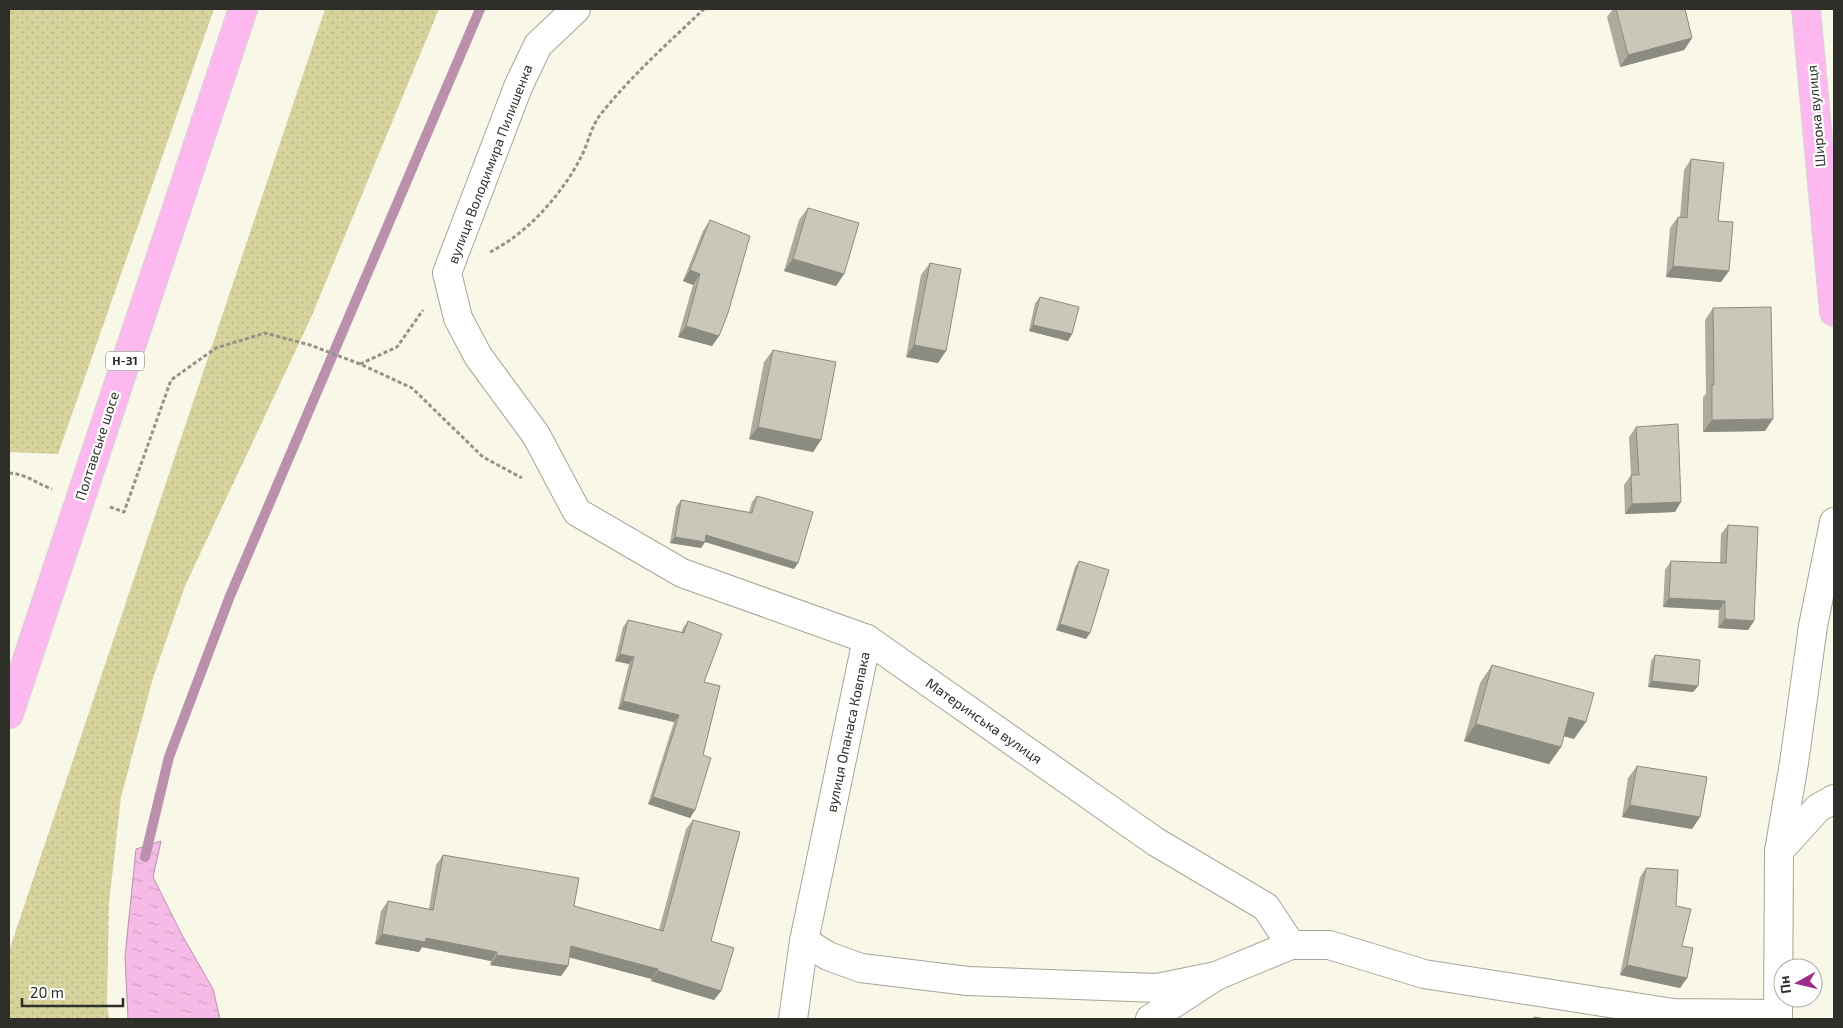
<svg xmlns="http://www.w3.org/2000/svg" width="1843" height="1028" font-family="'Exo 2',sans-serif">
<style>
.grass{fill:url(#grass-dots)}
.water{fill:url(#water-ripples);stroke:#ba90ad}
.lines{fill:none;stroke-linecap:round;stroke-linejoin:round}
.stream{stroke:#ba90ad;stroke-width:10}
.minor-casing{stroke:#a6a597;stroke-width:30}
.major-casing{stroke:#d5d5d4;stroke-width:30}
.path{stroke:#949389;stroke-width:3;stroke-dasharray:4 2.5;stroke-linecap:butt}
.minor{stroke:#fff;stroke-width:28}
.major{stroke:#fdb8ef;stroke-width:28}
.wall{fill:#acab9e}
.shaded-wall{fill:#8c8b81}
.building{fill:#c8c7b8;stroke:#8c8b81}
.labels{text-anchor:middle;stroke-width:4.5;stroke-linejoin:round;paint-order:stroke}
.shield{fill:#fff;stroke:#6d6d69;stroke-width:1}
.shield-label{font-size:12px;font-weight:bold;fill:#2f2f29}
.street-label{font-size:14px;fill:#2f2f29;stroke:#fff}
</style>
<defs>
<pattern id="grass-dots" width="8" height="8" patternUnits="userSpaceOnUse" patternTransform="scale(1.25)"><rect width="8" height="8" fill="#d7d39d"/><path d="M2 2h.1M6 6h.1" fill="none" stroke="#b9b587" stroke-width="1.8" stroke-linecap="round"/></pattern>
<pattern id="water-ripples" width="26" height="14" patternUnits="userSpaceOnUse" patternTransform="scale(1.25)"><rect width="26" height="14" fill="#f5bae6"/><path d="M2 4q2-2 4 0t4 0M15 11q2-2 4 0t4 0" fill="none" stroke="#d2a0c5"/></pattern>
</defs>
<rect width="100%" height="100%" fill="#f8f7e8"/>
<!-- grass -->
<g class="grass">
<path d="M 9,9 L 214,9 L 58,454 L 9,452 Z"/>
<path d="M 325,9 L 439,9 L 310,320 L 185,586 L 153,678 L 121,797 L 109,903 L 107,1002 L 109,1019 L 9,1019 L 9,951 Z"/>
</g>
<!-- water -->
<path class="water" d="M 161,841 L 153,877 L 182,935 L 213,989 L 220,1019 L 128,1019 L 125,957 L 136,849 Z"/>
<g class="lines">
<!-- stream -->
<path class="stream" d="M 145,857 L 169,757 L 230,596 L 480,9"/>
<defs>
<g id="minor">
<path d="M 576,9 L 538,45 L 518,87 L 447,273 L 458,318 L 478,356 L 536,435 L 577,512 L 682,573 L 867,639 L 804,941 L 793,1019"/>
<path d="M 867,639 L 1156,842 L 1266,907 L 1291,945 L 1329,945 L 1424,974 L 1673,1013 L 1778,1014"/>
<path d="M 1779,851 L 1794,763 L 1813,626 L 1834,522"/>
<path d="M 804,941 L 828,956 L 861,968 L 968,981 L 1157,988 L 1216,976"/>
<path d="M 1150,1019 L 1216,976 L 1291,945"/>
<path d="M 1778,1019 L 1779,851 L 1818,808 L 1834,799"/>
</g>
<g id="major">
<path d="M 1806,9 L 1834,312"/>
<path d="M 9,714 L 243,9"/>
</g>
</defs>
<!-- minor casing -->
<use href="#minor" class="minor-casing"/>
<!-- major casing -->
<use href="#major" class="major-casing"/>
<!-- path -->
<g class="path">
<path d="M 490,252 C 527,234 563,193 581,157 C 588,144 591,127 600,115 C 631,76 668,43 704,9"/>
<path d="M 360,364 L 397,347 L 423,310"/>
<path d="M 9,473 C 27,474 35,483 52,489"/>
<path d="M 110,507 L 124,512 L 171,380 L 216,348 L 265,333 L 310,345 L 360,364 L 412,388 L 483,457 L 522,478"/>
</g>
<!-- minor -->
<use href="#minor" class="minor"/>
<!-- major -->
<use href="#major" class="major"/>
</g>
<!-- wall -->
<g class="wall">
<path d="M 1613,9 L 1685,9 L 1692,38 L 1684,50 L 1620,67 L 1607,17 Z"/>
<path d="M 1691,159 L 1718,221 L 1721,282 L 1666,277 L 1670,228 L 1678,217 L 1680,217 L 1684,170 Z"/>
<path d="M 808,208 L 844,274 L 836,286 L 784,271 L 799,220 Z"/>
<path d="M 710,220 L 719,336 L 712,346 L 678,337 L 693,285 L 683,281 L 703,231 Z"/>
<path d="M 930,263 L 938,363 L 906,357 L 921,275 Z"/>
<path d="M 1040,297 L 1072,334 L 1068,341 L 1029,331 L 1035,303 Z"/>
<path d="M 1713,308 L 1765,431 L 1703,432 L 1703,397 L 1706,394 L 1705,320 Z"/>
<path d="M 773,350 L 821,440 L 813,452 L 749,439 L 764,362 Z"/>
<path d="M 1636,427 L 1675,512 L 1625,514 L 1624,485 L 1631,475 L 1629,437 Z"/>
<path d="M 757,496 L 794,569 L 705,542 L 701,548 L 670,543 L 676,507 L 681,500 L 749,512 L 752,502 Z"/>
<path d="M 1728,525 L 1754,621 L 1748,630 L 1718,628 L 1719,610 L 1663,607 L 1665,570 L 1671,561 L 1720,563 L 1721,534 Z"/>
<path d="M 1079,561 L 1086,639 L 1056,630 L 1075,567 Z"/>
<path d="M 628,620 L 681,633 L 683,628 L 688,621 L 704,682 L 703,755 L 695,810 L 690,818 L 648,804 L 674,722 L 618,709 L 629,664 L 615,661 L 623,627 Z"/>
<path d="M 1655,655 L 1698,686 L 1693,692 L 1648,687 L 1651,661 Z"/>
<path d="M 1492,665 L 1574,739 L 1564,736 L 1561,747 L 1549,764 L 1464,741 L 1480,683 Z"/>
<path d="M 1637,766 L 1700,817 L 1692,829 L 1622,817 L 1628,778 Z"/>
<path d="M 693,820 L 711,941 L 721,991 L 714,1000 L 651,981 L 652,979 L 569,957 L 568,966 L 561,976 L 490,965 L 491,961 L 422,947 L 419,952 L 375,944 L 381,911 L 388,901 L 429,909 L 436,865 L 443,855 L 574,906 L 659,930 L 686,829 Z"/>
<path d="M 1646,868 L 1676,906 L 1687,978 L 1680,988 L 1620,975 L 1640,877 Z"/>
</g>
<!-- shaded-wall -->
<g class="shaded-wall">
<path d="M 1692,38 L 1684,50 L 1620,67 L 1628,55 Z"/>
<path d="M 793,259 L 844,274 L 836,286 L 784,271 Z"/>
<path d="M 1673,266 L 1729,271 L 1721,282 L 1666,277 Z"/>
<path d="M 690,270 L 700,274 L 693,285 L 683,281 Z"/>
<path d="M 1033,325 L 1072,334 L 1068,341 L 1029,331 Z"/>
<path d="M 686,326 L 719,336 L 712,346 L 678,337 Z"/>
<path d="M 914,345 L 946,351 L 938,363 L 906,357 Z"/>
<path d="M 1773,419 L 1765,431 L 1703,432 L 1712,420 Z"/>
<path d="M 758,427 L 821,440 L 813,452 L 749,439 Z"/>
<path d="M 1681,502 L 1675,512 L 1625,514 L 1632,504 Z"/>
<path d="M 706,535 L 798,563 L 794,569 L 702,541 Z"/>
<path d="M 675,537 L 705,542 L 701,548 L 670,543 Z"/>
<path d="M 1669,598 L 1725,601 L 1719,610 L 1663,607 Z"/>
<path d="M 1725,619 L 1754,621 L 1748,630 L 1718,628 Z"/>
<path d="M 1060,624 L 1090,633 L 1086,639 L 1056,630 Z"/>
<path d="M 620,654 L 634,657 L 629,664 L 615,661 Z"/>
<path d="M 1652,681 L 1698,686 L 1693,692 L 1648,687 Z"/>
<path d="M 623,701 L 679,715 L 674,722 L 618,709 Z"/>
<path d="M 1569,717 L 1586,722 L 1574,739 L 1556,734 Z"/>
<path d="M 1476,724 L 1561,747 L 1549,764 L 1464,741 Z"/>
<path d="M 653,797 L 695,810 L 690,818 L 648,804 Z"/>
<path d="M 1630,805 L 1700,817 L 1692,829 L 1622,817 Z"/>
<path d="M 382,934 L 426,938 L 497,952 L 491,961 L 422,947 L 419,952 L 375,944 Z"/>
<path d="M 571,946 L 658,969 L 652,979 L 564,956 Z"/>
<path d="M 497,955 L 568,966 L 561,976 L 490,965 Z"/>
<path d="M 1627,965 L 1687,978 L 1680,988 L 1620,975 Z"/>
<path d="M 658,971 L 721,991 L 714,1000 L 651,981 Z"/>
</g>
<!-- building -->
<g class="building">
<path d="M 1616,9 L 1685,9 L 1692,38 L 1628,55 Z"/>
<path d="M 1691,159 L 1724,163 L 1718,221 L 1733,222 L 1729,271 L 1673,266 L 1678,217 L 1687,218 Z"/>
<path d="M 808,208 L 859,223 L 844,274 L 793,259 Z"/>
<path d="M 710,220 L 750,236 L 728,313 L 719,336 L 686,326 L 700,274 L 690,270 Z"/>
<path d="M 930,263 L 961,269 L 946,351 L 914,345 Z"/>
<path d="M 1040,297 L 1079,307 L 1072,334 L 1033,325 Z"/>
<path d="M 1771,307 L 1773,419 L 1712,420 L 1712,385 L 1714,385 L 1713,308 Z"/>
<path d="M 773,350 L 836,362 L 821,440 L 758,427 Z"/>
<path d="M 1678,424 L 1681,502 L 1632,504 L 1631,475 L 1639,475 L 1636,427 Z"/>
<path d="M 757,496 L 813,512 L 798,563 L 706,535 L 705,542 L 675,537 L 681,500 L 752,513 Z"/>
<path d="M 1728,525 L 1758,527 L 1754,621 L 1725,619 L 1725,601 L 1669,598 L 1671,561 L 1726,563 Z"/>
<path d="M 1079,561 L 1109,570 L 1090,633 L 1060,624 Z"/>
<path d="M 628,620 L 684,633 L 688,621 L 722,634 L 704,682 L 720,686 L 703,755 L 711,758 L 695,810 L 653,797 L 679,715 L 623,701 L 634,657 L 620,654 Z"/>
<path d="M 1655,655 L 1700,660 L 1698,686 L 1652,681 Z"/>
<path d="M 1492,665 L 1594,693 L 1586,722 L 1569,717 L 1561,747 L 1476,724 Z"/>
<path d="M 1637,766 L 1707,777 L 1700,817 L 1630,805 Z"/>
<path d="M 693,820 L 740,832 L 711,941 L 734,948 L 721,991 L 658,971 L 658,969 L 571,946 L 568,966 L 497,955 L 497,952 L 426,938 L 425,942 L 382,934 L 388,901 L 433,910 L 443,855 L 579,878 L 574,906 L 663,931 Z"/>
<path d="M 1646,868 L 1678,870 L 1676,906 L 1691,909 L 1682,946 L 1693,948 L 1687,978 L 1627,965 Z"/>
<path d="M 1534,1017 L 1546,1019 L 1534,1019 Z"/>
</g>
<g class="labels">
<!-- shield labels -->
<rect class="shield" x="106" y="351.5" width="38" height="19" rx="4"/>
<g class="shield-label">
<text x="125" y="365">Н-31</text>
</g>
<!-- street labels -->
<g class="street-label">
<text transform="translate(1816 116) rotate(-95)" y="5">Широка вулиця</text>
<text transform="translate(490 164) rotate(-69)" y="5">вулиця Володимира Пилишенка</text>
<text transform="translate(97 446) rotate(-72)" y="5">Полтавське шосе</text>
<text transform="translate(984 721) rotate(35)" y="5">Материнська вулиця</text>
<text transform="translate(848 732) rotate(-78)" y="5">вулиця Опанаса Ковпака</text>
</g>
</g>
<!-- border -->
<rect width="1843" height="1028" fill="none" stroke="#2f2f29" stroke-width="20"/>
<!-- north arrow -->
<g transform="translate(1798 983) rotate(262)"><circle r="24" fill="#ffffff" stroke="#acaca9"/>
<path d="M0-4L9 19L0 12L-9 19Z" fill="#9c2b89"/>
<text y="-8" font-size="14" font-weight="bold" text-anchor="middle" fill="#2f2f29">Пн</text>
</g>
<!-- scale -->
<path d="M22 998v8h101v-8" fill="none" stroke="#2f2f29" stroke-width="2.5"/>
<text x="30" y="998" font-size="15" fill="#2f2f29" stroke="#ffffff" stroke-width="4" paint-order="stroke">20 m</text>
</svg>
